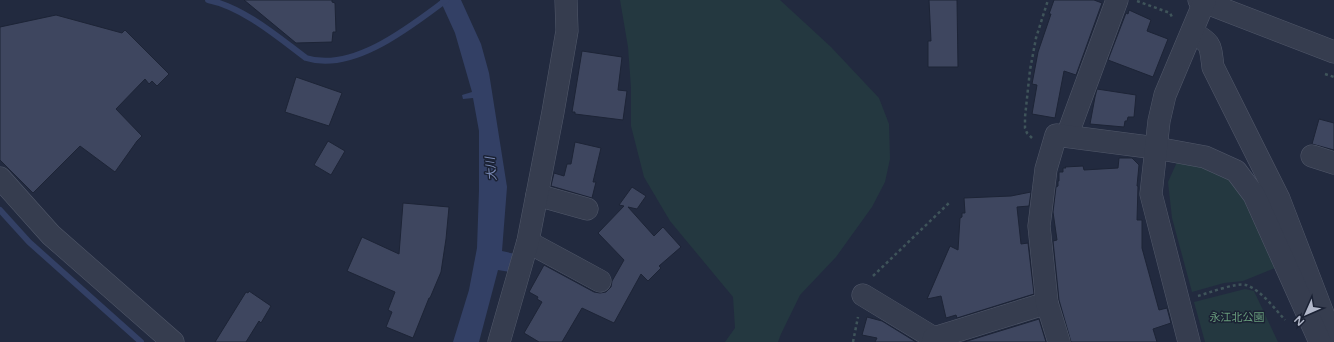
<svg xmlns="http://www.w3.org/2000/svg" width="1334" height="342" font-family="'Varela Round','Noto Sans JP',sans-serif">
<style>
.green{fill:#243840}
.water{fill:#334065}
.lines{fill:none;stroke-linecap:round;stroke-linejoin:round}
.stream{stroke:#334065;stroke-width:6}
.building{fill:#3e465f;stroke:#1d2436}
.minor-casing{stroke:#51586a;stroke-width:23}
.path{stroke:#3f545a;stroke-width:2.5;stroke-dasharray:3 3;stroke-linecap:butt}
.minor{stroke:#363d4f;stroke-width:22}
.labels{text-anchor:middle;stroke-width:3;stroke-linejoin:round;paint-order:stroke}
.park-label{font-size:11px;fill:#689c7c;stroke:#1b2234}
.water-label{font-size:12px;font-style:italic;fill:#7888b3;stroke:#1b2234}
</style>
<rect width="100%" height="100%" fill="#222a3f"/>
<!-- green -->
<g class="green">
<path d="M 620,0 L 780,0 L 831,47 L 879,98 L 889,124 L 890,159 L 885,182 L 872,207 L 836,257 L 800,295 L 781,334 L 778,342 L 725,342 L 735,328 L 733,297 L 670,221 L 644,177 L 631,126 L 631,88 L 628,47 Z"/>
<path d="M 1177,162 L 1209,167 L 1222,173 L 1241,191 L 1275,268 L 1243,281 L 1224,283 L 1192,292 L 1172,218 L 1168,182 Z"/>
<path d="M 1245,289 L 1254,291 L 1278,342 L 1205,342 L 1194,302 Z"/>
</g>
<!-- water -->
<path class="water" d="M 440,0 L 461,0 L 481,44 L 489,73 L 507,187 L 502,251 L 515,254 L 510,272 L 498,270 L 479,342 L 453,342 L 469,290 L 477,248 L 479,190 L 479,131 L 473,98 L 463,99 L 462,95 L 472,92 L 455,33 Z"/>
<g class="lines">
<!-- stream -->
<g class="stream">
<path d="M 208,0 C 243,7 278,37 306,58 C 353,73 411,26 446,0"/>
<path d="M 0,210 L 29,242 L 141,342"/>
</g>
</g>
<!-- building -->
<g class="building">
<path d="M 244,0 L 332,0 L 332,2 L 335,3 L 336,32 L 333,32 L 332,42 L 296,43 Z"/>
<path d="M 929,0 L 957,0 L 958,67 L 928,67 L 928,41 L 931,41 Z"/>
<path d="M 1054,0 L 1094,0 L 1102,3 L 1076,75 L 1064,71 L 1055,118 L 1032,114 L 1037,85 L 1032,84 L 1038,52 L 1051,14 L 1049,14 Z"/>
<path d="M 1129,10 L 1151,20 L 1147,31 L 1168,39 L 1153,77 L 1108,60 L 1126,13 L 1128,14 Z"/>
<path d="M 56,15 L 122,33 L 125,30 L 169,74 L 157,86 L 152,81 L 149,84 L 145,79 L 116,109 L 142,136 L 137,141 L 115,172 L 80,146 L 33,193 L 0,160 L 0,27 Z"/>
<path d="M 582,51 L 622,57 L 618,90 L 627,91 L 623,120 L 575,114 L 575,112 L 572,112 Z"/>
<path d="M 296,77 L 342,93 L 329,126 L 285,112 Z"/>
<path d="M 1097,89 L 1136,95 L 1134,117 L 1128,117 L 1127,121 L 1125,121 L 1124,127 L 1090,124 L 1095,97 Z"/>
<path d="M 1319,119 L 1334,123 L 1334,150 L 1312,144 Z"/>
<path d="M 328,141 L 345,151 L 331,175 L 314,165 Z"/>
<path d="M 575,142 L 601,148 L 593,182 L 596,182 L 592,198 L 551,186 L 554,173 L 564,176 L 567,164 L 571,164 Z"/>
<path d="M 1119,158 L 1132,158 L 1139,165 L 1137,186 L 1138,186 L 1137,220 L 1142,220 L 1142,248 L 1159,310 L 1167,308 L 1171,323 L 1153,329 L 1157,342 L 1071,342 L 1059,300 L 1053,241 L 1057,240 L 1053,212 L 1056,187 L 1058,186 L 1058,181 L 1059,181 L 1059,172 L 1063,172 L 1063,168 L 1066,168 L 1065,167 L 1083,166 L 1084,170 L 1118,168 Z"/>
<path d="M 632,187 L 646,196 L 637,209 L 628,207 L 654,236 L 663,227 L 681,247 L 659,266 L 661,268 L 648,281 L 641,274 L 614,323 L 582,308 L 562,342 L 539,342 L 524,333 L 542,302 L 537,299 L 538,297 L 529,292 L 544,265 L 594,292 L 600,293 L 606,292 L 611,287 L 612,281 L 624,260 L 598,233 L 624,206 L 619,205 Z"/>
<path d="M 1031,192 L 1029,206 L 1017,207 L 1021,244 L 1028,243 L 1034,294 L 957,318 L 956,315 L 946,318 L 941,296 L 927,299 L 950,246 L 958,250 L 960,218 L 962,217 L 962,213 L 965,213 L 964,198 L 1011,196 Z"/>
<path d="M 403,203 L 449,207 L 446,239 L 441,272 L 430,298 L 429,298 L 413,338 L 386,327 L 392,312 L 388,310 L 395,292 L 347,271 L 362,237 L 399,254 Z"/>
<path d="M 249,291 L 271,306 L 261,323 L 259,321 L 246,342 L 215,342 L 246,292 L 248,293 Z"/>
<path d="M 867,317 L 882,321 L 916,342 L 875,342 L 877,338 L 862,335 Z"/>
<path d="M 1039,319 L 1046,342 L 964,342 Z"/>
</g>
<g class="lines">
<defs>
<g id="minor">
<path d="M 1199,0 L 1334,52"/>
<path d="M 1192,32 C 1212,44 1210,44 1213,67 L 1279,199 L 1327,324 L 1324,339"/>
<path d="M 1067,136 L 1117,0"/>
<path d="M 1312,156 L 1334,163"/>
<path d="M 0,178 L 51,235 L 173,342"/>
<path d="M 537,195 L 587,209"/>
<path d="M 528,242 L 600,281"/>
<path d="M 863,295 L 934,338"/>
<path d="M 499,342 L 528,241 L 553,112 L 567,31 L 566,0"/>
<path d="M 933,342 L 934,338 L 1047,303"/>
<path d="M 1059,342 L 1047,303 L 1039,226 L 1046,169 L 1056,135 L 1156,148 L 1205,157 L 1236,171 L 1254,195 L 1320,342"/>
<path d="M 1189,342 L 1151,194 L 1159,121 L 1165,95 L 1205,0"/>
</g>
</defs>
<!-- minor casing -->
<use href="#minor" class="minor-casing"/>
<!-- path -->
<g class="path">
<path d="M 1137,1 L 1170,13 L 1173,19"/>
<path d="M 1325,74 L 1334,77"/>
<path d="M 1032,138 L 1027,133 L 1025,128 L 1025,117 L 1030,70 L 1036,38 L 1048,0"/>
<path d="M 873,276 L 950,202"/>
<path d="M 1198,296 C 1208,293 1238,282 1246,285 C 1261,290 1275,309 1285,320"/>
<path d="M 853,342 L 858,317"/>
</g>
<!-- minor -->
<use href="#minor" class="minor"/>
</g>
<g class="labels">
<!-- park labels -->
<g class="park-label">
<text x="1237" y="321">永江北公園</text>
</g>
<!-- water labels -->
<g class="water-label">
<text transform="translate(491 169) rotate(-95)" y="4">大川</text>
</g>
</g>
<!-- north arrow -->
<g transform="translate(1306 314) rotate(225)" stroke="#1b2234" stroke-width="3" paint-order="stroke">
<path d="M0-3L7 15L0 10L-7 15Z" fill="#b2b8ca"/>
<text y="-6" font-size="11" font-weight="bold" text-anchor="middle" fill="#b2b8ca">N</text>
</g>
</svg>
